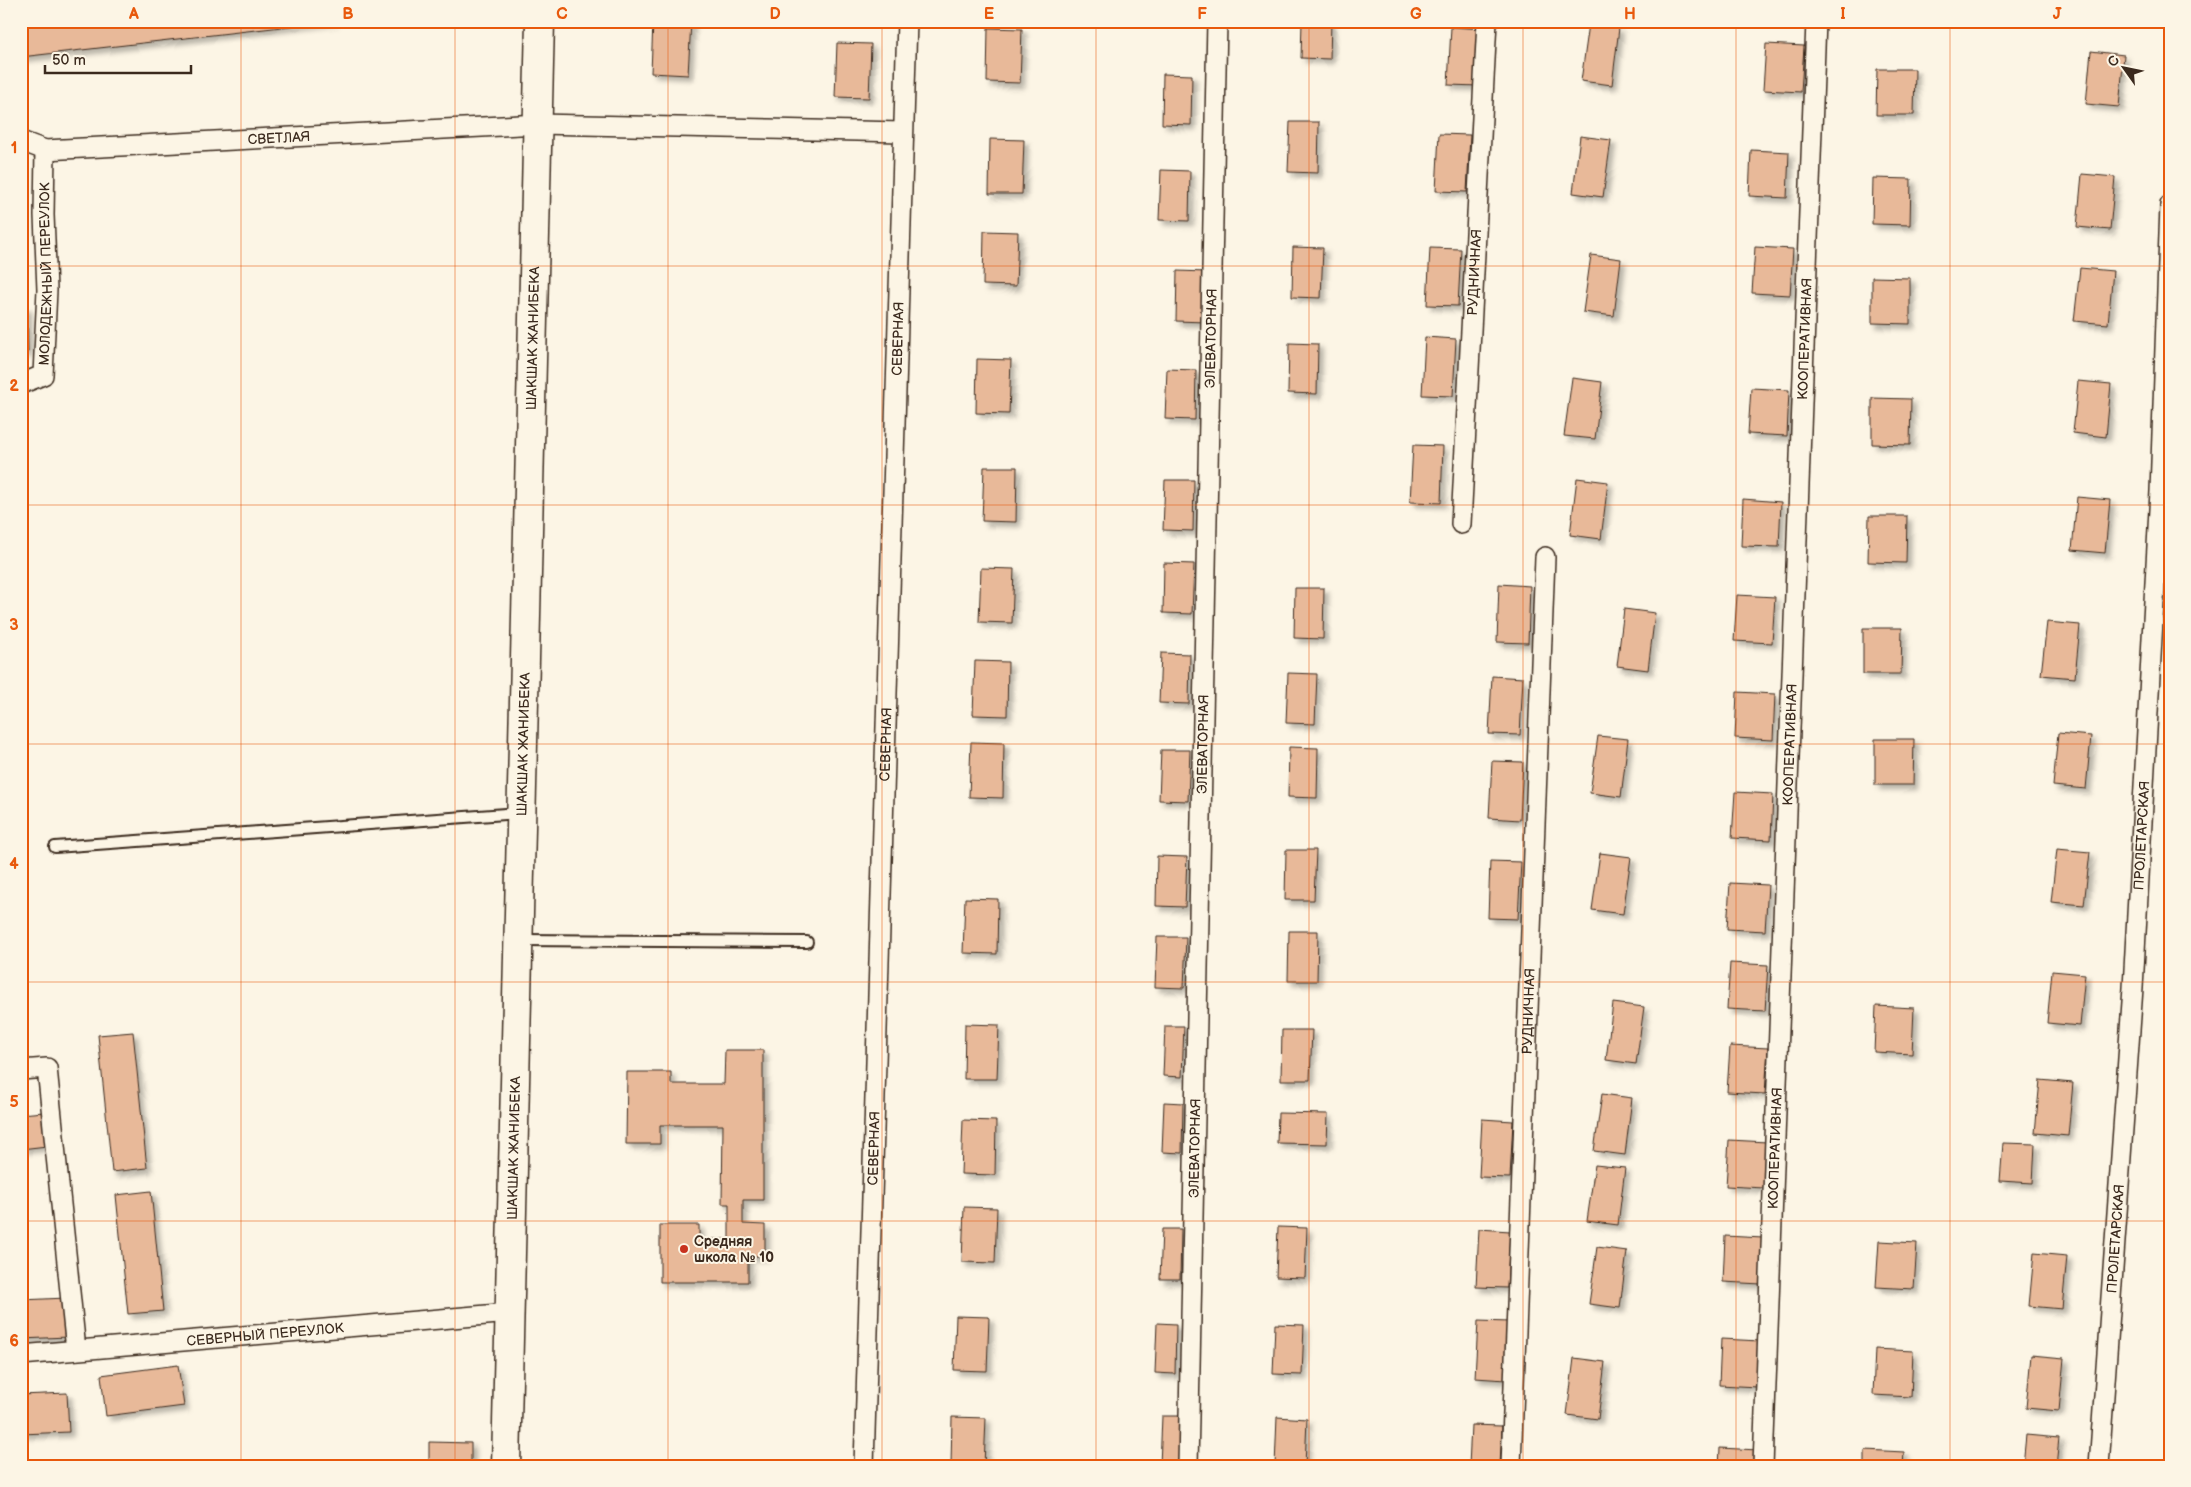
<svg xmlns="http://www.w3.org/2000/svg" width="2191" height="1487" font-family="'Balsamiq Sans',sans-serif">
<style>
.building{fill:#e8b999;stroke:#3b2a1e;filter:url(#shadow)}
.lines{fill:none;stroke-linecap:round;stroke-linejoin:round}
.service-casing{stroke:#3b2a1e;stroke-width:14}
.minor-casing{stroke:#3b2a1e;stroke-width:22}
.secondary-casing{stroke:#3b2a1e;stroke-width:31}
.service{stroke:#fcf5e5;stroke-width:10}
.minor{stroke:#fcf5e5;stroke-width:19}
.secondary{stroke:#fcf5e5;stroke-width:28}
.grid{fill:none;stroke:#e8590c;stroke-width:1;stroke-opacity:0.55}
.poi-dot{fill:#c8321e;stroke:#fcf5e5;stroke-width:2}
.labels{text-anchor:middle;stroke-width:4;stroke-linejoin:round;paint-order:stroke}
.street-label{font-size:14px;fill:#3b2a1e;stroke:#fcf5e5}
.poi-label{font-size:14px;font-weight:bold;fill:#3b2a1e;stroke:#fcf5e5;text-anchor:start}
.neatline{fill:none;stroke:#e8590c;stroke-width:2}
.grid-label{font-size:16px;text-anchor:middle;font-weight:bold;fill:#e8590c}
</style>
<defs>
<filter id="shadow"><feDropShadow dx="4.5" dy="4.5" stdDeviation="2.5" flood-color="#0004"/></filter>
</defs>
<rect width="100%" height="100%" fill="#fcf5e5"/>
<filter id="ink" filterUnits="userSpaceOnUse"><feTurbulence type="fractalNoise" baseFrequency=".02" numOctaves="2"/><feDisplacementMap in="SourceGraphic" scale="10" xChannelSelector="R" yChannelSelector="G"/><feConvolveMatrix kernelMatrix="1 2 1 2 8 2 1 2 1" color-interpolation-filters="sRGB"/></filter>
<g filter="url(#ink)">
<!-- building -->
<g class="building">
<path d="M 21,21 L 334,21 L 21,57 Z"/>
<path d="M 653,21 L 691,21 L 688,75 L 651,73 Z"/>
<path d="M 1302,21 L 1331,21 L 1330,59 L 1301,58 Z"/>
<path d="M 1589,24 L 1619,28 L 1612,85 L 1581,81 Z"/>
<path d="M 1451,27 L 1482,29 L 1479,86 L 1448,85 Z"/>
<path d="M 988,28 L 1022,29 L 1020,83 L 987,82 Z"/>
<path d="M 837,43 L 871,44 L 869,98 L 835,97 Z"/>
<path d="M 1766,44 L 1804,46 L 1801,92 L 1763,90 Z"/>
<path d="M 2091,51 L 2124,55 L 2119,107 L 2086,104 Z"/>
<path d="M 1877,69 L 1915,69 L 1914,115 L 1876,115 Z"/>
<path d="M 1163,74 L 1192,75 L 1191,125 L 1162,124 Z"/>
<path d="M 1290,122 L 1319,122 L 1318,173 L 1288,172 Z"/>
<path d="M 1439,134 L 1470,135 L 1467,192 L 1436,191 Z"/>
<path d="M 1580,136 L 1611,140 L 1603,197 L 1573,193 Z"/>
<path d="M 990,139 L 1024,140 L 1022,194 L 989,194 Z"/>
<path d="M 1751,150 L 1789,152 L 1787,198 L 1749,196 Z"/>
<path d="M 1161,170 L 1190,171 L 1189,221 L 1159,220 Z"/>
<path d="M 2082,174 L 2115,177 L 2110,230 L 2077,227 Z"/>
<path d="M 1873,178 L 1911,179 L 1910,225 L 1872,224 Z"/>
<path d="M 984,231 L 1018,232 L 1016,286 L 983,285 Z"/>
<path d="M 1293,247 L 1323,248 L 1321,298 L 1292,297 Z"/>
<path d="M 1755,247 L 1793,249 L 1790,295 L 1752,293 Z"/>
<path d="M 1430,248 L 1461,249 L 1458,306 L 1427,305 Z"/>
<path d="M 1591,255 L 1621,259 L 1614,316 L 1583,312 Z"/>
<path d="M 2080,268 L 2113,271 L 2108,324 L 2074,321 Z"/>
<path d="M 1177,271 L 1206,272 L 1205,322 L 1176,321 Z"/>
<path d="M 1872,277 L 1910,278 L 1910,324 L 1872,323 Z"/>
<path d="M 21,307 L 27,307 L 28,352 L 21,352 Z"/>
<path d="M 1425,337 L 1456,339 L 1453,396 L 1422,395 Z"/>
<path d="M 1289,343 L 1318,344 L 1317,394 L 1288,393 Z"/>
<path d="M 977,359 L 1011,360 L 1009,414 L 976,413 Z"/>
<path d="M 1167,369 L 1196,370 L 1195,420 L 1165,419 Z"/>
<path d="M 1572,378 L 1602,382 L 1595,439 L 1564,436 Z"/>
<path d="M 2078,381 L 2111,384 L 2106,437 L 2073,433 Z"/>
<path d="M 1751,388 L 1789,390 L 1787,436 L 1748,434 Z"/>
<path d="M 1872,398 L 1911,399 L 1910,445 L 1872,444 Z"/>
<path d="M 1413,445 L 1443,446 L 1441,503 L 1410,502 Z"/>
<path d="M 984,467 L 1017,467 L 1016,522 L 982,521 Z"/>
<path d="M 1577,478 L 1608,482 L 1601,539 L 1570,535 Z"/>
<path d="M 1165,480 L 1194,480 L 1193,531 L 1163,530 Z"/>
<path d="M 2077,497 L 2110,500 L 2105,553 L 2072,550 Z"/>
<path d="M 1743,499 L 1781,502 L 1779,547 L 1741,546 Z"/>
<path d="M 1869,516 L 1907,516 L 1906,563 L 1868,562 Z"/>
<path d="M 1164,563 L 1194,564 L 1192,614 L 1163,613 Z"/>
<path d="M 981,568 L 1014,569 L 1012,623 L 979,622 Z"/>
<path d="M 1499,584 L 1530,586 L 1528,643 L 1497,642 Z"/>
<path d="M 1295,588 L 1324,588 L 1323,639 L 1294,638 Z"/>
<path d="M 1737,595 L 1775,597 L 1772,643 L 1734,641 Z"/>
<path d="M 1624,609 L 1655,613 L 1648,670 L 1617,666 Z"/>
<path d="M 2047,622 L 2080,625 L 2075,678 L 2041,675 Z"/>
<path d="M 1863,628 L 1902,628 L 1901,674 L 1863,674 Z"/>
<path d="M 1161,653 L 1190,654 L 1189,704 L 1159,703 Z"/>
<path d="M 975,661 L 1008,662 L 1007,716 L 973,715 Z"/>
<path d="M 1288,673 L 1317,674 L 1315,724 L 1286,723 Z"/>
<path d="M 1492,676 L 1523,678 L 1520,735 L 1489,734 Z"/>
<path d="M 1737,692 L 1775,694 L 1773,740 L 1735,738 Z"/>
<path d="M 2058,733 L 2091,736 L 2086,789 L 2053,786 Z"/>
<path d="M 1598,736 L 1628,739 L 1621,797 L 1590,793 Z"/>
<path d="M 1875,739 L 1914,739 L 1913,785 L 1875,785 Z"/>
<path d="M 971,742 L 1004,743 L 1003,798 L 969,797 Z"/>
<path d="M 1289,747 L 1318,748 L 1317,798 L 1288,797 Z"/>
<path d="M 1161,750 L 1190,750 L 1188,801 L 1159,800 Z"/>
<path d="M 1492,761 L 1523,762 L 1520,820 L 1489,818 Z"/>
<path d="M 1735,792 L 1773,794 L 1771,840 L 1732,838 Z"/>
<path d="M 2057,849 L 2090,852 L 2084,905 L 2051,902 Z"/>
<path d="M 1286,850 L 1316,850 L 1314,900 L 1285,900 Z"/>
<path d="M 1600,853 L 1631,857 L 1623,914 L 1592,910 Z"/>
<path d="M 1157,856 L 1187,857 L 1185,907 L 1156,906 Z"/>
<path d="M 1490,861 L 1521,862 L 1518,919 L 1488,918 Z"/>
<path d="M 1730,883 L 1768,885 L 1765,931 L 1727,929 Z"/>
<path d="M 965,898 L 998,899 L 997,954 L 963,953 Z"/>
<path d="M 1289,931 L 1318,931 L 1317,981 L 1288,981 Z"/>
<path d="M 1157,937 L 1186,937 L 1184,988 L 1155,987 Z"/>
<path d="M 1730,963 L 1768,965 L 1765,1011 L 1727,1009 Z"/>
<path d="M 2052,971 L 2085,974 L 2080,1026 L 2047,1023 Z"/>
<path d="M 1613,1003 L 1644,1007 L 1636,1064 L 1606,1060 Z"/>
<path d="M 1876,1006 L 1914,1008 L 1912,1054 L 1874,1052 Z"/>
<path d="M 965,1024 L 999,1025 L 997,1079 L 964,1079 Z"/>
<path d="M 1165,1026 L 1184,1026 L 1182,1077 L 1163,1076 Z"/>
<path d="M 1282,1030 L 1312,1030 L 1310,1080 L 1281,1080 Z"/>
<path d="M 133,1032 L 147,1168 L 112,1172 L 98,1035 Z"/>
<path d="M 1730,1046 L 1768,1048 L 1765,1094 L 1727,1092 Z"/>
<path d="M 725,1050 L 763,1050 L 763,1200 L 743,1200 L 743,1224 L 765,1225 L 765,1256 L 748,1256 L 748,1282 L 660,1282 L 660,1225 L 699,1225 L 699,1239 L 729,1239 L 729,1204 L 722,1204 L 723,1125 L 660,1125 L 660,1144 L 626,1144 L 627,1072 L 671,1072 L 671,1084 L 724,1084 Z"/>
<path d="M 2040,1080 L 2073,1083 L 2068,1136 L 2035,1133 Z"/>
<path d="M 1602,1094 L 1632,1098 L 1625,1155 L 1594,1151 Z"/>
<path d="M 1164,1102 L 1183,1103 L 1182,1153 L 1162,1152 Z"/>
<path d="M 44,1112 L 47,1146 L 21,1149 L 21,1114 Z"/>
<path d="M 1278,1113 L 1328,1114 L 1327,1144 L 1277,1143 Z"/>
<path d="M 1482,1119 L 1513,1121 L 1510,1178 L 1479,1177 Z"/>
<path d="M 963,1120 L 996,1121 L 995,1175 L 961,1174 Z"/>
<path d="M 1729,1140 L 1767,1142 L 1764,1188 L 1726,1186 Z"/>
<path d="M 2003,1143 L 2035,1144 L 2033,1183 L 2000,1181 Z"/>
<path d="M 1595,1165 L 1625,1168 L 1618,1225 L 1587,1221 Z"/>
<path d="M 151,1191 L 163,1311 L 128,1314 L 116,1195 Z"/>
<path d="M 964,1207 L 997,1208 L 995,1263 L 962,1262 Z"/>
<path d="M 1278,1227 L 1307,1228 L 1305,1278 L 1276,1277 Z"/>
<path d="M 1162,1229 L 1181,1229 L 1180,1279 L 1160,1279 Z"/>
<path d="M 1479,1229 L 1510,1231 L 1507,1288 L 1476,1287 Z"/>
<path d="M 1725,1236 L 1763,1238 L 1761,1284 L 1723,1282 Z"/>
<path d="M 1879,1241 L 1917,1243 L 1914,1289 L 1876,1287 Z"/>
<path d="M 1597,1247 L 1627,1251 L 1620,1308 L 1589,1304 Z"/>
<path d="M 2034,1253 L 2067,1256 L 2062,1309 L 2029,1306 Z"/>
<path d="M 67,1298 L 68,1337 L 21,1339 L 21,1300 Z"/>
<path d="M 956,1316 L 989,1317 L 987,1371 L 954,1370 Z"/>
<path d="M 1478,1321 L 1509,1322 L 1506,1380 L 1475,1378 Z"/>
<path d="M 1157,1323 L 1176,1324 L 1175,1374 L 1155,1373 Z"/>
<path d="M 1275,1324 L 1304,1325 L 1302,1375 L 1273,1374 Z"/>
<path d="M 1721,1339 L 1760,1341 L 1757,1387 L 1719,1385 Z"/>
<path d="M 1875,1349 L 1913,1351 L 1911,1397 L 1873,1395 Z"/>
<path d="M 2031,1355 L 2064,1358 L 2059,1411 L 2026,1408 Z"/>
<path d="M 1574,1358 L 1605,1362 L 1598,1419 L 1567,1415 Z"/>
<path d="M 178,1365 L 184,1406 L 106,1416 L 101,1375 Z"/>
<path d="M 67,1393 L 69,1432 L 21,1434 L 21,1395 Z"/>
<path d="M 1162,1416 L 1181,1416 L 1179,1466 L 1160,1466 Z"/>
<path d="M 952,1417 L 986,1418 L 984,1466 L 951,1466 Z"/>
<path d="M 1277,1417 L 1307,1419 L 1305,1466 L 1275,1466 Z"/>
<path d="M 1471,1425 L 1502,1426 L 1500,1466 L 1469,1466 Z"/>
<path d="M 2026,1435 L 2059,1438 L 2056,1466 L 2023,1466 Z"/>
<path d="M 429,1442 L 471,1443 L 471,1466 L 429,1466 Z"/>
<path d="M 1720,1448 L 1758,1450 L 1757,1466 L 1719,1466 Z"/>
<path d="M 1865,1450 L 1904,1452 L 1903,1466 L 1865,1466 Z"/>
</g>
<g class="lines">
<defs>
<g id="service">
<path d="M 55,847 L 520,813"/>
<path d="M 519,940 L 807,942"/>
</g>
<g id="minor">
<path id="s1" d="M 21,141 L 45,150 L 538,124 L 903,132"/>
<path id="s2" d="M 21,384 L 43,375 L 47,290 L 44,215 L 45,150"/>
<path id="s3" d="M 1461,524 L 1487,21"/>
<path d="M 21,1070 L 47,1068 L 76,1350"/>
<path id="s4" d="M 21,1355 L 510,1313"/>
<path id="s5" d="M 864,1466 L 907,21"/>
<path id="s6" d="M 1188,1466 L 1217,21"/>
<path id="s7" d="M 1511,1466 L 1545,557"/>
<path id="s8" d="M 1763,1466 L 1816,21"/>
<path id="s9" d="M 2099,1466 L 2133,988 L 2160,491 L 2170,205"/>
</g>
<g id="secondary">
<path id="s10" d="M 506,1466 L 540,21"/>
</g>
</defs>
<!-- service casing -->
<use href="#service" class="service-casing"/>
<!-- minor casing -->
<use href="#minor" class="minor-casing"/>
<!-- secondary casing -->
<use href="#secondary" class="secondary-casing"/>
<!-- service -->
<use href="#service" class="service"/>
<!-- minor -->
<use href="#minor" class="minor"/>
<!-- secondary -->
<use href="#secondary" class="secondary"/>
</g>
</g>
<!-- grid -->
<path class="grid" d="M 241,21 L 241,1466M 455,21 L 455,1466M 668,21 L 668,1466M 882,21 L 882,1466M 1096,21 L 1096,1466M 1309,21 L 1309,1466M 1523,21 L 1523,1466M 1736,21 L 1736,1466M 1950,21 L 1950,1466M 21,266 L 2170,266M 21,505 L 2170,505M 21,744 L 2170,744M 21,982 L 2170,982M 21,1221 L 2170,1221"/>
<!-- markers -->
<circle class="poi-dot" cx="684" cy="1249" r="5"/>
<g class="labels">
<!-- street labels -->
<g class="street-label">
<text dy="5" stroke="none"><textPath href="#s1" startOffset="260">СВЕТЛАЯ</textPath></text>
<text dy="5" stroke="none"><textPath href="#s3" startOffset="252">РУДНИЧНАЯ</textPath></text>
<text dy="5" stroke="none"><textPath href="#s2" startOffset="125">МОЛОДЕЖНЫЙ ПЕРЕУЛОК</textPath></text>
<text dy="5" stroke="none"><textPath href="#s10" startOffset="1128">ШАКШАК ЖАНИБЕКА</textPath></text>
<text dy="5" stroke="none"><textPath href="#s5" startOffset="1128">СЕВЕРНАЯ</textPath></text>
<text dy="5" stroke="none"><textPath href="#s6" startOffset="1128">ЭЛЕВАТОРНАЯ</textPath></text>
<text dy="5" stroke="none"><textPath href="#s8" startOffset="1128">КООПЕРАТИВНАЯ</textPath></text>
<text dy="5" stroke="none"><textPath href="#s10" startOffset="722">ШАКШАК ЖАНИБЕКА</textPath></text>
<text dy="5" stroke="none"><textPath href="#s5" startOffset="722">СЕВЕРНАЯ</textPath></text>
<text dy="5" stroke="none"><textPath href="#s6" startOffset="722">ЭЛЕВАТОРНАЯ</textPath></text>
<text dy="5" stroke="none"><textPath href="#s8" startOffset="722">КООПЕРАТИВНАЯ</textPath></text>
<text dy="5" stroke="none"><textPath href="#s9" startOffset="632">ПРОЛЕТАРСКАЯ</textPath></text>
<text dy="5" stroke="none"><textPath href="#s7" startOffset="455">РУДНИЧНАЯ</textPath></text>
<text dy="5" stroke="none"><textPath href="#s10" startOffset="318">ШАКШАК ЖАНИБЕКА</textPath></text>
<text dy="5" stroke="none"><textPath href="#s5" startOffset="318">СЕВЕРНАЯ</textPath></text>
<text dy="5" stroke="none"><textPath href="#s6" startOffset="318">ЭЛЕВАТОРНАЯ</textPath></text>
<text dy="5" stroke="none"><textPath href="#s8" startOffset="318">КООПЕРАТИВНАЯ</textPath></text>
<text dy="5" stroke="none"><textPath href="#s9" startOffset="228">ПРОЛЕТАРСКАЯ</textPath></text>
<text dy="5" stroke="none"><textPath href="#s4" startOffset="245">СЕВЕРНЫЙ ПЕРЕУЛОК</textPath></text>
</g>
<!-- poi labels -->
<g class="poi-label">
<text x="694" y="1246">Средняя<tspan x="694" dy="16">школа № 10</tspan></text>
</g>
</g>
<!-- margin -->
<rect width="2191" height="1487" fill="none" stroke="#fcf5e5" stroke-width="55"/>
<!-- north arrow -->
<g transform="translate(2124 68) rotate(303)" stroke="#fcf5e5" stroke-width="4" paint-order="stroke">
<path d="M0-4L9 19L0 12L-9 19Z" fill="#3b2a1e"/>
<text y="-8" font-size="14" font-weight="bold" text-anchor="middle" fill="#3b2a1e">С</text>
</g>
<!-- scale -->
<path d="M45 65v8h146v-8" fill="none" stroke="#3b2a1e" stroke-width="2.5"/>
<text x="52" y="65" font-size="15" fill="#3b2a1e" stroke="#fcf5e5" stroke-width="4" paint-order="stroke">50 m</text>
<rect x="28" y="28" width="2136" height="1432" class="neatline"/>
<g class="grid-label">
<text x="134" y="19">A</text>
<text x="348" y="19">B</text>
<text x="562" y="19">C</text>
<text x="775" y="19">D</text>
<text x="989" y="19">E</text>
<text x="1202" y="19">F</text>
<text x="1416" y="19">G</text>
<text x="1630" y="19">H</text>
<text x="1843" y="19">I</text>
<text x="2057" y="19">J</text>
<text x="14" y="153">1</text>
<text x="14" y="391">2</text>
<text x="14" y="630">3</text>
<text x="14" y="869">4</text>
<text x="14" y="1107">5</text>
<text x="14" y="1346">6</text>
</g>
</svg>
